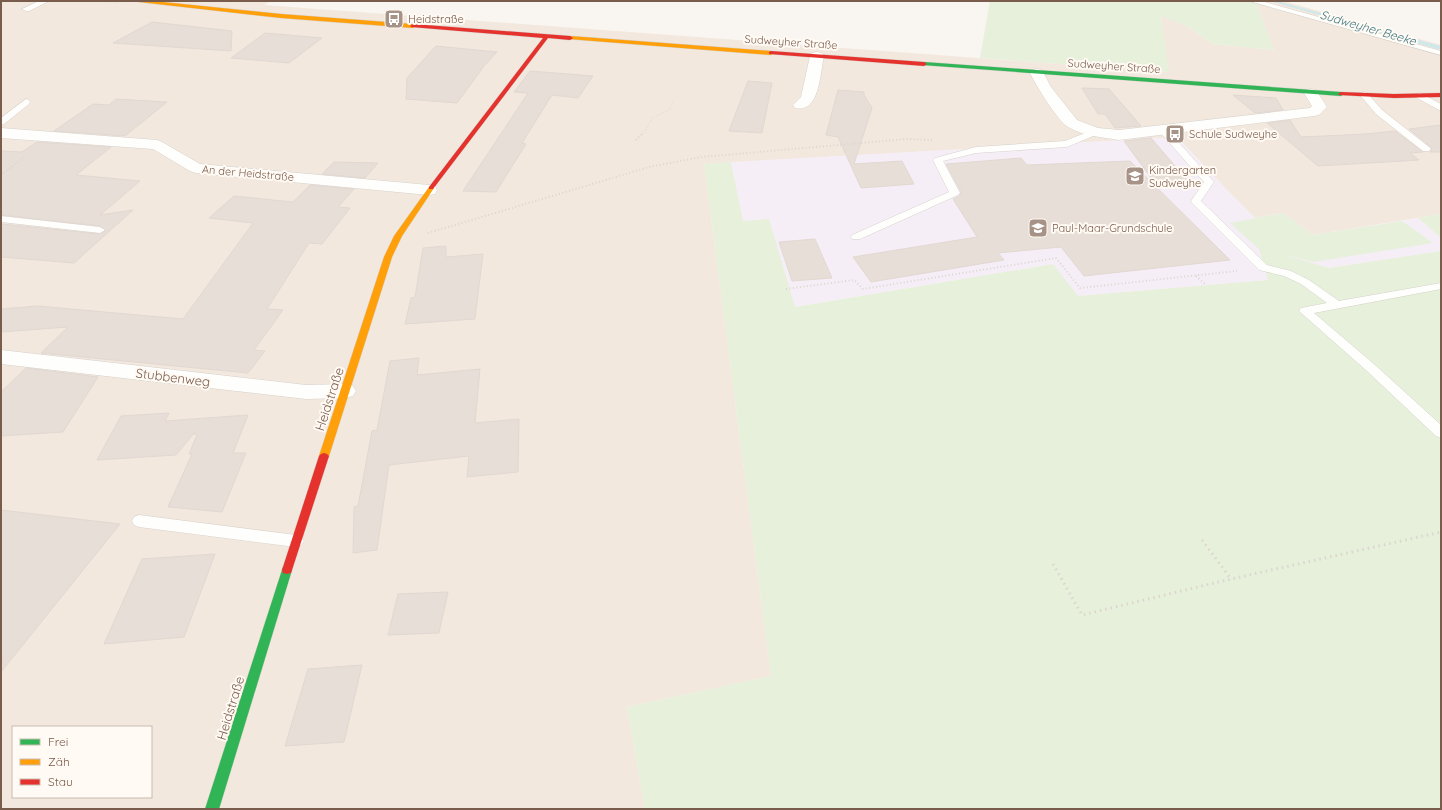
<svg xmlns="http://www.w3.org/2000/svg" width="1442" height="810" font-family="Quicksand,sans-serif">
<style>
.residential{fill:#f2e8de;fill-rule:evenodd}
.education{fill:#f6eef6}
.green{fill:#e7f0db}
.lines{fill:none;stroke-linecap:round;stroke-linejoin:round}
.stream{fill:#d0e8ea;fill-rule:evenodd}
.building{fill:#e6ded7;stroke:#e2d8d2}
.lane-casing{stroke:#d7d1cb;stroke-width:1}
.street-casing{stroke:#d7d1cb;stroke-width:1}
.fast-casing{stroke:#d9d2cb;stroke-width:1}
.slow-casing{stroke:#d9d2cb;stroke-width:1}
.jam-casing{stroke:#d9d2cb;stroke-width:1}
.path-far2{stroke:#dcd5d0;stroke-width:1.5;stroke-dasharray:0.5 2;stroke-linecap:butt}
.path-far1{stroke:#dcd5d0;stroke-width:2;stroke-dasharray:1 2.5;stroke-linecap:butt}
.path{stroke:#dcd5d0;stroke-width:3;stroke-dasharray:1.5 4;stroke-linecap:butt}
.lane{fill:#fefefd;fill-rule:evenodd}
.street{fill:#fefefd;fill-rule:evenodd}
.fast{fill:#30b455;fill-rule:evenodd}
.slow{fill:#ff9f0a;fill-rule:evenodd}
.jam{fill:#e5322d;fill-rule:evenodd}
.labels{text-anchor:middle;stroke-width:4;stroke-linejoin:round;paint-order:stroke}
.far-poi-label{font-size:11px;fill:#7a5c4d;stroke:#fffaf3;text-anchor:start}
.far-street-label{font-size:11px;fill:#7a5c4d;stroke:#fffaf3}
.far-water-label{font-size:12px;font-style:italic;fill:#437c86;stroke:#fffaf3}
.street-label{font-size:13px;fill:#7a5c4d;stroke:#fffaf3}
</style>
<rect width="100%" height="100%" fill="#f9f5f0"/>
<!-- residential -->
<path class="residential" d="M 1,1 L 271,1 L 264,5 L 1168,72 L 1161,15 L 1187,26 L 1213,44 L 1274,50 L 1256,3 L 1261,1 L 1283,1 L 1441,45 L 1441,214 L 1313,235 L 1283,213 L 1255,218 L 1227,190 L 1177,137 L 704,164 L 771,676 L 627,707 L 645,809 L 1,809 ZM 13,727 L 151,727 L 151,797 L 13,797 Z"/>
<!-- education -->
<path class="education" d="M 1177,137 L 1227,190 L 1255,218 L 1283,213 L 1313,235 L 1418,218 L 1441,238 L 1441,251 L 1329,268 L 1260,249 L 1268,280 L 1078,296 L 1052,264 L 794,307 L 769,219 L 743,222 L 731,162 Z"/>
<!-- green -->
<g class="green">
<path d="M 990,1 L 1247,1 L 1256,3 L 1274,50 L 1213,44 L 1187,26 L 1161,16 L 1169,72 L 980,58 Z"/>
<path d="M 731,162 L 743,221 L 769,219 L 795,307 L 1053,264 L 1078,296 L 1268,280 L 1259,249 L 1230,223 L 1283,213 L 1313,235 L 1402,221 L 1433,243 L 1313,262 L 1281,254 L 1329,268 L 1441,251 L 1441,809 L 645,809 L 627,707 L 771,676 L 704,164 Z"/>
<path d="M 1441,214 L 1441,238 L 1418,218 Z"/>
</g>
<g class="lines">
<!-- stream -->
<path class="stream" d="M 1270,1 L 1277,1 L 1441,46 L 1441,50 Z"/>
</g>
<!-- building -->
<g class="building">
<path d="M 152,22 L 232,31 L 231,51 L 113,43 Z"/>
<path d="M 265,33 L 322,38 L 289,63 L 231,58 Z"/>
<path d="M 436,46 L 497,52 L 484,66 L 457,103 L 406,99 L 407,78 Z"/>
<path d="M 530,71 L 593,76 L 578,98 L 552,95 L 522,143 L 526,144 L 496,192 L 463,191 L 528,93 L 514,92 Z"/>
<path d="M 748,81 L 772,83 L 762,133 L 729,131 Z"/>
<path d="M 1082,88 L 1109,89 L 1141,126 L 1115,128 L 1105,114 L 1098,114 Z"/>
<path d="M 838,90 L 864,92 L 864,95 L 872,108 L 854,164 L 902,161 L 914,184 L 861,188 L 838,137 L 826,135 Z"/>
<path d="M 1233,95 L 1276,98 L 1283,110 L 1255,113 Z"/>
<path d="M 116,99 L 167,102 L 125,136 L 54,131 L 93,104 L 109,105 Z"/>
<path d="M 1290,120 L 1301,137 L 1366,134 L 1395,131 L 1423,152 L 1410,153 L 1419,160 L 1318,166 L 1267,123 Z"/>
<path d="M 1441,125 L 1441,152 L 1430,152 L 1432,148 L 1409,129 Z"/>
<path d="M 1151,138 L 1188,181 L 1154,182 L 1124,141 Z"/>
<path d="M 37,142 L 111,147 L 76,175 L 140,181 L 100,215 L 133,210 L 74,263 L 1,257 L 1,224 L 100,234 L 106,231 L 100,226 L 1,215 L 1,151 L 22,152 Z"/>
<path d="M 1021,158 L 1027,165 L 1130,161 L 1230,260 L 1084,276 L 1061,247 L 998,253 L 1004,260 L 871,282 L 853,257 L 977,237 L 953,199 L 959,196 L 961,192 L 946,164 Z"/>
<path d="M 334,162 L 378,163 L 365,178 L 322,174 Z"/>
<path d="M 310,185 L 354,189 L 338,207 L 350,208 L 322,244 L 309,243 L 267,309 L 283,310 L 254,350 L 265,351 L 248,373 L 41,353 L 68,327 L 1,332 L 1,309 L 37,306 L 183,319 L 253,223 L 209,218 L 234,196 L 293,202 Z"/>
<path d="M 815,239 L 832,278 L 792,281 L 779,242 Z"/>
<path d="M 446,246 L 446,257 L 483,254 L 475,319 L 405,324 L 411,298 L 415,297 L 423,248 Z"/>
<path d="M 419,358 L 417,375 L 480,369 L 475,423 L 519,419 L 518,472 L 467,477 L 469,456 L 389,465 L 377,550 L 353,553 L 354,507 L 358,506 L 372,431 L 377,430 L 390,361 Z"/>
<path d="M 26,368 L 98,377 L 63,432 L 1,436 L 1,392 Z"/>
<path d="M 169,413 L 165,421 L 248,415 L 233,453 L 246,453 L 222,512 L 168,507 L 192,454 L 189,454 L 197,435 L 194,433 L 176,455 L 97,460 L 121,416 Z"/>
<path d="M 1,510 L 120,524 L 1,672 Z"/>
<path d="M 215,554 L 184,637 L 104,644 L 142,559 Z"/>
<path d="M 448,592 L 439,633 L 388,635 L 398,594 Z"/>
<path d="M 362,665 L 344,742 L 285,746 L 308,669 Z"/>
</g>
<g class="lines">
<defs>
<g id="lane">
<path d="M 39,1 L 49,1 L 29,11 L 26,11 L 22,9 Z"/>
<path d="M 1249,1 L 1261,1 L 1441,51 L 1441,55 Z"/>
<path d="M 1364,92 L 1367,93 L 1382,110 L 1429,147 L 1431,149 L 1429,151 L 1423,151 L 1376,114 L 1360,95 Z"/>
<path d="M 1420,93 L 1441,104 L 1441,111 L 1417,98 L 1416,96 L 1417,94 Z"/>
<path d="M 26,99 L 29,100 L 30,102 L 29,104 L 4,124 L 1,125 L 1,118 Z"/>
<path d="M 1162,126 L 1165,127 L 1214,182 L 1201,201 L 1267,265 L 1291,271 L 1309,280 L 1339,301 L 1441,283 L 1441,289 L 1314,313 L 1375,365 L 1441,425 L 1441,438 L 1436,436 L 1367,371 L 1299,311 L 1301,308 L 1327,303 L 1301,284 L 1284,276 L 1259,270 L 1192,203 L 1191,201 L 1204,182 L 1159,131 L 1158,129 Z"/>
<path d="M 1095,129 L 1099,132 L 1098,134 L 1067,147 L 976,153 L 943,161 L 960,193 L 958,195 L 860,239 L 852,239 L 851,237 L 852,235 L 949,192 L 933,160 L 935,158 L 976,147 L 1065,141 Z"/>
<path d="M 1,216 L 100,227 L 105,230 L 100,233 L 1,222 Z"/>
<path d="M 139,515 L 296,535 L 301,537 L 304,541 L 301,545 L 296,547 L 139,527 L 134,525 L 132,521 L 134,517 Z"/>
</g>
<g id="street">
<path d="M 817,52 L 822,53 L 824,56 C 820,72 820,114 795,108 L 793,105 L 801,97 L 810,56 L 812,53 Z"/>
<path d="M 1037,69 L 1042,70 L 1051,87 L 1077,120 L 1098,128 L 1119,130 L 1310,108 L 1312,106 L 1304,93 L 1306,90 L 1311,89 L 1316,90 L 1327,107 L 1319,115 L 1314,116 L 1119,140 C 1102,137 1083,136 1068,127 C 1057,120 1036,85 1030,73 L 1032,70 Z"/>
<path d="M 1,128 L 157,140 L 162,142 L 200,164 L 429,185 L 435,186 L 437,190 L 435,194 L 429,195 L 196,173 L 190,171 L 153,149 L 1,138 Z"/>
<path d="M 1,350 L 306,385 L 345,384 L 353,386 L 356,391 L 353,396 L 345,398 L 306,399 L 1,364 Z"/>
</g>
<g id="fast">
<path d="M 924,62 L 1341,92 L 1344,94 L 1341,96 L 922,65 L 921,64 Z"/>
<path d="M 287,566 L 291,567 L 292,570 L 219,809 L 205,809 L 282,570 L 283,567 Z"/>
</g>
<g id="slow">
<path d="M 137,1 L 153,1 L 281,14 L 413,24 L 416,26 L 413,28 L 281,18 L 139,2 Z"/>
<path d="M 570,36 L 771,51 L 774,53 L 771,55 L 568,39 L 567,38 Z"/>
<path d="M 431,186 L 434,188 L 402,236 L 392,257 L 329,456 L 327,458 L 321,458 L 319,456 L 384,257 L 394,236 L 429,187 Z"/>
</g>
<g id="jam">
<path d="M 413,24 L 570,36 L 573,38 L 570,40 L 548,38 L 433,189 L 429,189 L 429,187 L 543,38 L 411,27 L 410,26 Z"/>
<path d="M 771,51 L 924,62 L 927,64 L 924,66 L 769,54 L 769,52 Z"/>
<path d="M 1341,92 L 1394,94 L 1441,93 L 1441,97 L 1394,98 L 1339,95 L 1338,94 Z"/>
<path d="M 324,453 L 327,454 L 329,456 L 292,570 L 291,573 L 287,574 L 283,573 L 282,570 L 319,456 L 321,454 Z"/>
</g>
</defs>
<!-- lane casing -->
<use href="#lane" class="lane-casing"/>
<!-- street casing -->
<use href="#street" class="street-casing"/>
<!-- fast casing -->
<use href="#fast" class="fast-casing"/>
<!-- slow casing -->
<use href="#slow" class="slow-casing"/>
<!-- jam casing -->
<use href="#jam" class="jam-casing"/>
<!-- path-far2 -->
<g class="path-far2">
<path d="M 106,1 L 118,3"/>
<path d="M 641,135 L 646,130 L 652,118 L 669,110 L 674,99"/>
</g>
<!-- path-far1 -->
<g class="path-far1">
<path d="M 636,140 L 642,134"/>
<path d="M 1,175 L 26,156"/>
<path d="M 428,233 L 649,167 L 701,157 L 907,139 L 934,140"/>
<path d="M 1196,276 L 1206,285"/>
<path d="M 786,289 L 854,280 L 863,289 L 1056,258 L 1080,288 L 1237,271"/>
</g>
<!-- path -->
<g class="path">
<path d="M 1202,540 L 1231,579"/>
<path d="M 1053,564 L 1082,615 L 1231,579 L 1441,532"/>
</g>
<!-- lane -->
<use href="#lane" class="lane"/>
<!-- street -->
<use href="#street" class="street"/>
<!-- fast -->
<use href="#fast" class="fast"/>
<!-- slow -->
<use href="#slow" class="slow"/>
<!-- jam -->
<use href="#jam" class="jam"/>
</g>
<!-- icons -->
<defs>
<symbol id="bus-square" viewBox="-11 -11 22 22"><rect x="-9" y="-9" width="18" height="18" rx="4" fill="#a69286" stroke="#fffaf3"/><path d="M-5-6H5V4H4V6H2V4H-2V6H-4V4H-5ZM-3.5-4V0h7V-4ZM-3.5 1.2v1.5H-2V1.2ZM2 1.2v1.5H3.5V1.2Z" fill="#fff"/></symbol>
<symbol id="school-square" viewBox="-11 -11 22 22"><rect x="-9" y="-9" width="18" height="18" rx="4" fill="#a69286" stroke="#fffaf3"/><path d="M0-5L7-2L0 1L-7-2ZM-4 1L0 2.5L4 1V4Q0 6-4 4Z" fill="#fff"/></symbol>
</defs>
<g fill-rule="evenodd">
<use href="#bus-square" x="383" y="8" width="22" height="22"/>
<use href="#bus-square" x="1164" y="123" width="22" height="22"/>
<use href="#school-square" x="1124" y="165" width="22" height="22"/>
<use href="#school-square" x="1027" y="217" width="22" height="22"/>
</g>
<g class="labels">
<!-- far-poi labels -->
<g class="far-poi-label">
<text x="408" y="23">Heidstraße</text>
<text x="1189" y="138">Schule Sudweyhe</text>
<text x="1149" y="174">Kindergarten<tspan x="1149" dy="13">Sudweyhe</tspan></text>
<text x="1052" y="232">Paul-Maar-Grundschule</text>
</g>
<!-- far-street labels -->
<g class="far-street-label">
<text transform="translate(791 42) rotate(4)" y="4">Sudweyher Straße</text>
<text transform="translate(1114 66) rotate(4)" y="4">Sudweyher Straße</text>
<text transform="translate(248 173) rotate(5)" y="4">An der Heidstraße</text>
</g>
<!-- far-water labels -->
<g class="far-water-label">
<text transform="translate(1368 28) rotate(16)" y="4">Sudweyher Beeke</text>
</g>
<!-- street labels -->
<g class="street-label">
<text transform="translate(173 377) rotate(7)" y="5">Stubbenweg</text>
<text transform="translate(329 399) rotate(-72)" y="5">Heidstraße</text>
<text transform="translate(230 708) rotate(-73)" y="5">Heidstraße</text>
</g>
</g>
<!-- border -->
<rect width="1442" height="810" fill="none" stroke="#7a5c4d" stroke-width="4"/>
<!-- legend -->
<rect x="12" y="726" width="140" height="72" fill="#fffaf3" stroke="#cabbb1"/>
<rect x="20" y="739" width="20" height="6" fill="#30b455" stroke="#cabbb1"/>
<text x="48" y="746" font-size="12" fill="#7a5c4d">Frei</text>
<rect x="20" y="759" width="20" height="6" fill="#ff9f0a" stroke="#cabbb1"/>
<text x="48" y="766" font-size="12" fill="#7a5c4d">Zäh</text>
<rect x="20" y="779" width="20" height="6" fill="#e5322d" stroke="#cabbb1"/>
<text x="48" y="786" font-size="12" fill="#7a5c4d">Stau</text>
</svg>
